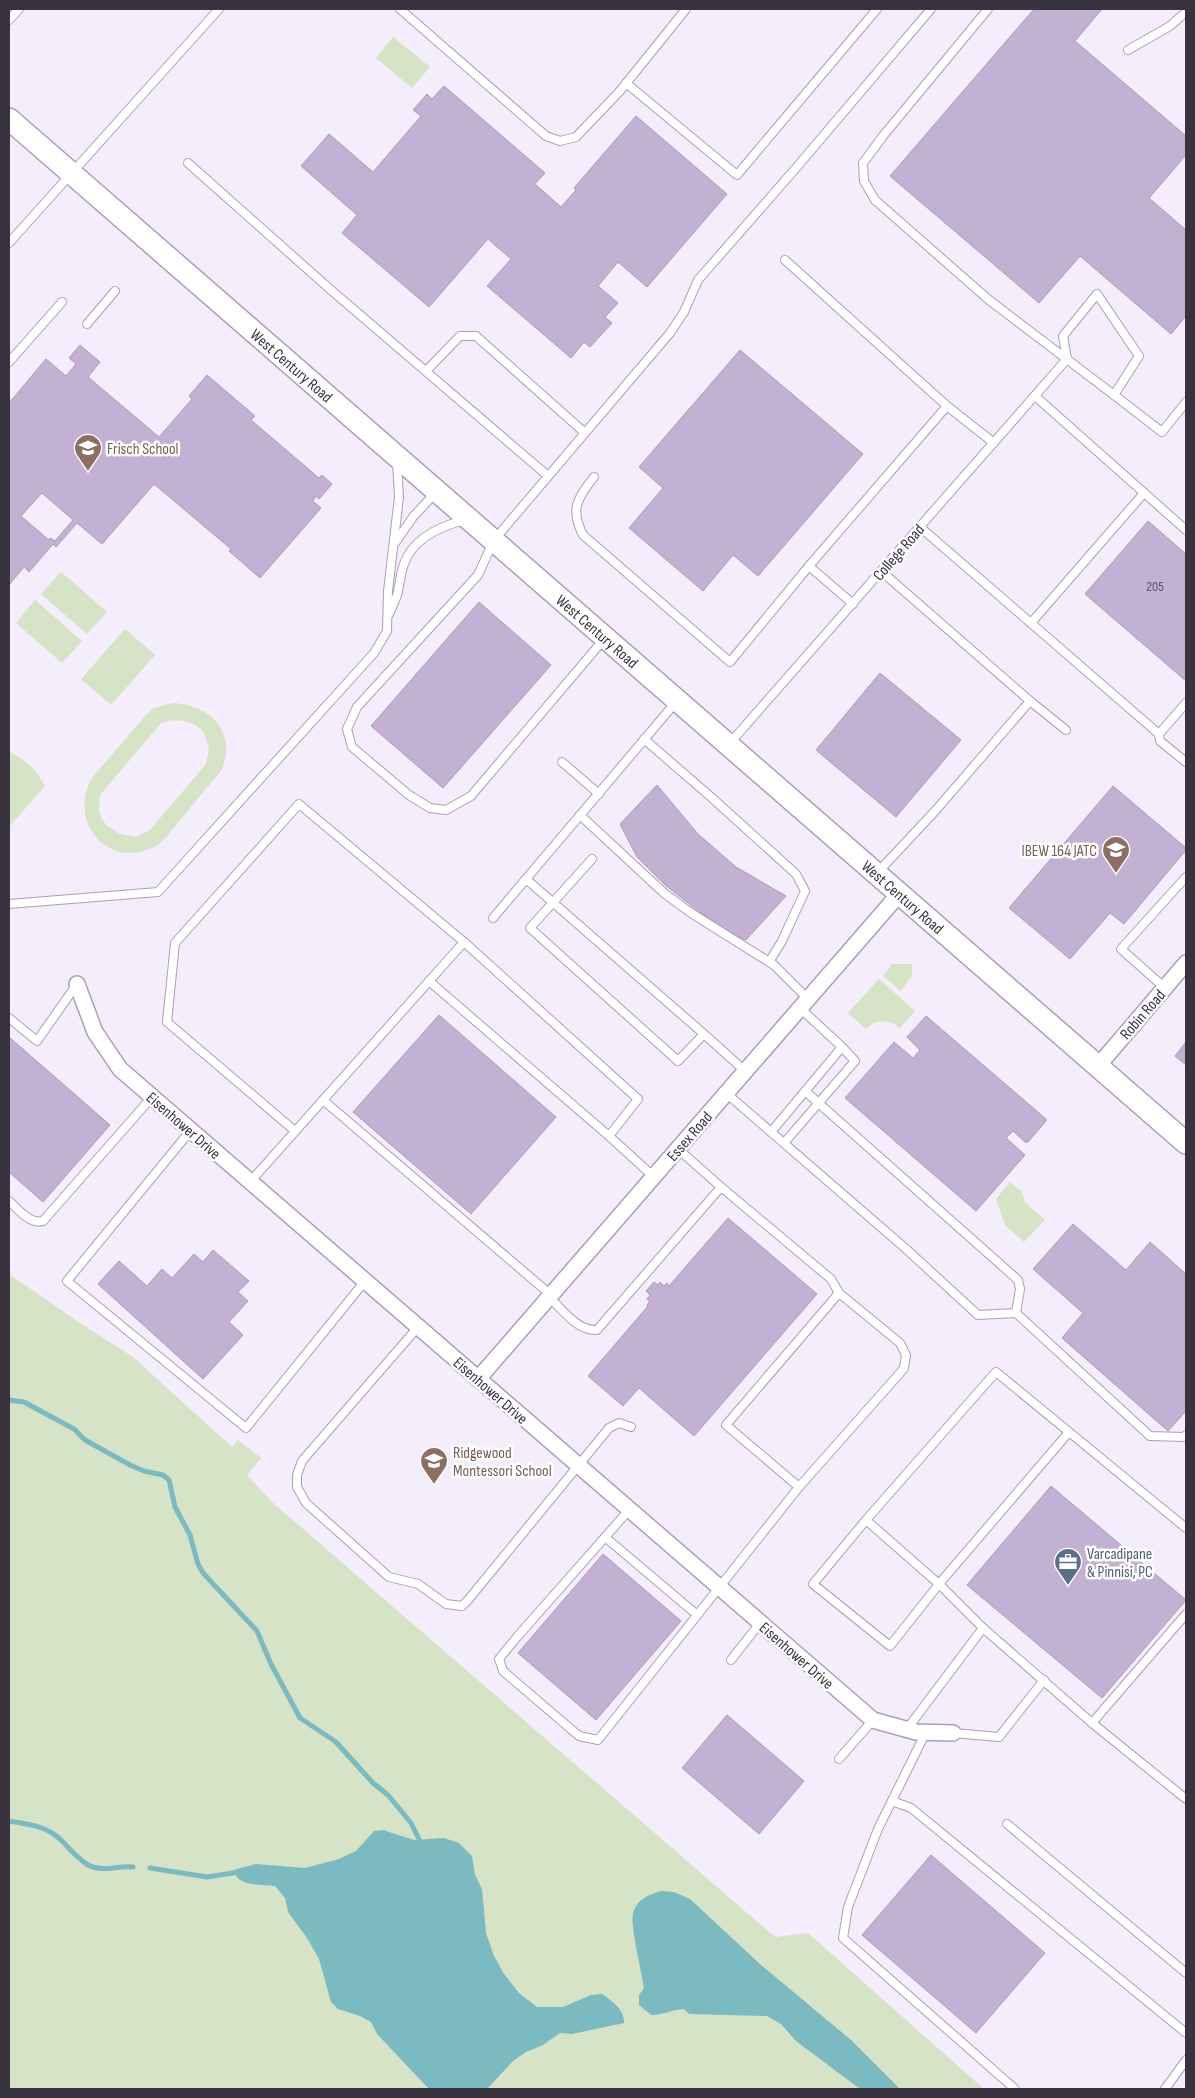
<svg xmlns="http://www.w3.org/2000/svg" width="1195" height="2098" font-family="'Sofia Sans Condensed',sans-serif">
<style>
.green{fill:#d6e3c6;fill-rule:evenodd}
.water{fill:#7bbac0}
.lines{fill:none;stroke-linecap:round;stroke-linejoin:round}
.stream{stroke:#7bbac0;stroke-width:5}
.building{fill:#c2b1d2;stroke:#ab9bbb;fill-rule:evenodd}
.lane-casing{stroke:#ad9dbd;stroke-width:10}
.street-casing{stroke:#ad9dbd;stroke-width:18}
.secondary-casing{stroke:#ad9dbd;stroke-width:24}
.lane{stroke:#fff;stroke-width:8}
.street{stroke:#fff;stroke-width:15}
.secondary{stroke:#fff;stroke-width:21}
.labels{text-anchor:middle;stroke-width:5;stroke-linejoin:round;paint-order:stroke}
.number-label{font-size:14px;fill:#5b5264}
.street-label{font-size:16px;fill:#393340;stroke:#fff}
.education-label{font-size:16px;fill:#785e54;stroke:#fff;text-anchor:start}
.service-label{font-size:16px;fill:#4e5e75;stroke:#fff;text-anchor:start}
</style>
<rect width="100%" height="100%" fill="#f4edfb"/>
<!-- green -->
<g class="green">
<path d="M 393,37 L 430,67 L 412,88 L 376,58 Z"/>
<path d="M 61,572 L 107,612 L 87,634 L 41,594 Z"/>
<path d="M 35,600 L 82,641 L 62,663 L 16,623 Z"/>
<path d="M 125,629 L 155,655 L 111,705 L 81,679 Z"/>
<path d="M 173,703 C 211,705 238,733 221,771 C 206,789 191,806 177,824 C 171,830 166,839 159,844 C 112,874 66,824 92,778 L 146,715 L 154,708 ZM 172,720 L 184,721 L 194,724 L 203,731 L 209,748 L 206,764 L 150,830 L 136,837 L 120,834 L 107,826 L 101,818 L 99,811 L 100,795 L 161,723 Z"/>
<path d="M 9,752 C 27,760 35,769 45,786 L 9,827 Z"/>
<path d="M 892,964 L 912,964 L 912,975 L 901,991 L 883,976 Z"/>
<path d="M 879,979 L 915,1011 L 900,1028 C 889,1020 876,1018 866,1029 L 848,1013 Z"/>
<path d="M 1010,1182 L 1022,1192 L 1025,1202 L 1045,1220 L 1024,1242 L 1005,1225 L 996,1199 Z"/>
<path d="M 9,1274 L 77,1321 L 133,1357 L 232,1447 L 238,1440 L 261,1458 L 247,1475 L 273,1503 L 775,1937 L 808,1933 L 984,2089 L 9,2089 Z"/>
</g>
<!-- water -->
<g class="water">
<path d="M 383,1830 L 414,1840 L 444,1838 L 459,1843 L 472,1856 L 475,1875 L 482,1889 L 486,1933 L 494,1956 L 504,1974 L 519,1993 L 537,2007 L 563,2007 L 591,1995 L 602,1994 C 612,2001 625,2010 624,2023 L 572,2034 L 560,2033 L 543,2045 L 526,2052 L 513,2061 L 487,2089 L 429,2089 L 377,2034 L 371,2022 L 360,2016 L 338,2009 L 331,2002 L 319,1959 L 307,1938 L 288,1912 L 285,1898 L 275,1886 C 260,1884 238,1887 233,1870 L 256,1864 L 305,1868 L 339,1859 L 356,1851 L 374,1831 Z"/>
<path d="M 662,1891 L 674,1892 L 690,1899 L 761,1965 L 851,2040 L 900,2089 L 860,2089 L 796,2041 L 781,2024 L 767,2016 L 689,2014 L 684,2009 C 671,2010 663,2015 651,2015 L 639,2005 L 639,1995 L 644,1988 C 642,1973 630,1925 633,1914 C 636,1900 649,1894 662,1891 Z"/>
</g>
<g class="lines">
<!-- stream -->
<g class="stream">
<path d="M 9,1400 L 24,1402 L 74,1429 L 85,1440 L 130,1465 L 144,1471 L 163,1475 L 169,1480 L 175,1507 L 190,1535 L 198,1564 L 203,1573 L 257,1631 L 271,1664 L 300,1718 L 336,1742 L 373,1783 L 388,1795 L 411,1823 L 419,1839"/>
<path d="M 9,1821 C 29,1824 47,1826 62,1841 C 70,1849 78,1859 88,1865 C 103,1873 117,1865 133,1867"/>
<path d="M 150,1868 L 207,1877 L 233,1873"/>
</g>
</g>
<!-- building -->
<g class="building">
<path d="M 1034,9 L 1102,9 L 1075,41 L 1186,136 L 1186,155 L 1149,198 L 1186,230 L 1186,316 L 1171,334 L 1080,256 L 1039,303 L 890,176 Z"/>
<path d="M 444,86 L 545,173 L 535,184 L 561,207 L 576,190 L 574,188 L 636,116 L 727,194 L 647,287 L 618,262 L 598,286 L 618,303 L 605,317 L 612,323 L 590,347 L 584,342 L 571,358 L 487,286 L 511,259 L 488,239 L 429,307 L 342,233 L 357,215 L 301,166 L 329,134 L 373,172 L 421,116 L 413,110 L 427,94 L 432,99 Z"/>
<path d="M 80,345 L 100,362 L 88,377 L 159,437 L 192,399 L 189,396 L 207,375 L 255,416 L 251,420 L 319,478 L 322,475 L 332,484 L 319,499 L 316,496 L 313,501 L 321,508 L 260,578 L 229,551 L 231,549 L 154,484 L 102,544 L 77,523 L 56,547 L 53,544 L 29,572 L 24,567 L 9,585 L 9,403 L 46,359 L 66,376 L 76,364 L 69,358 ZM 42,493 L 73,520 L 55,541 L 50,538 L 49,540 L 21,516 Z"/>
<path d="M 740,350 L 863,454 L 758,576 L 733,555 L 703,591 L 629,528 L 663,488 L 639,467 Z"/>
<path d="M 1148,521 L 1186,554 L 1186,681 L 1085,594 Z"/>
<path d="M 479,602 L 551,665 L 443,788 L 371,726 Z"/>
<path d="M 880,673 L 961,740 L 896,817 L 816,750 Z"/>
<path d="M 657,785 L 698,834 L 736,867 L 786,896 L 746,940 L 725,930 L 693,907 L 665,885 L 637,857 L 620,824 Z"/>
<path d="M 1113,786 L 1186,848 L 1186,850 L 1124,924 L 1110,913 L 1070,959 L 1009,908 Z"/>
<path d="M 439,1015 L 556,1117 L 471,1214 L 353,1112 Z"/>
<path d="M 926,1016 L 1046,1119 L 1046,1121 L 1028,1142 L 1025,1142 L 1013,1131 L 1006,1138 L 1025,1155 L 976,1211 L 845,1098 L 894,1042 L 913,1058 L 920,1050 L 907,1037 Z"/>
<path d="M 9,1037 L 110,1125 L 43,1202 L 9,1172 Z"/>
<path d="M 1186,1042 L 1186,1065 L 1175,1056 Z"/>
<path d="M 728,1218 L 817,1294 L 694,1436 L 639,1388 L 623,1406 L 588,1376 L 648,1306 L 647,1305 L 650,1301 L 647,1299 L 650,1295 L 646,1291 L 654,1282 L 658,1285 L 660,1282 L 664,1286 L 667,1283 L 669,1286 Z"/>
<path d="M 1073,1224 L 1126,1270 L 1150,1242 L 1186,1274 L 1186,1411 L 1168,1431 L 1062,1338 L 1083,1313 L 1033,1269 Z"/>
<path d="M 213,1250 L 249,1281 L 238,1292 L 248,1301 L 229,1322 L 243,1335 L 203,1379 L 98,1284 L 119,1261 L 147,1286 L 162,1269 L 172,1278 L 194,1254 L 203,1262 Z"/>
<path d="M 1051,1486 L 1186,1600 L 1102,1698 L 967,1585 Z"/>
<path d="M 603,1554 L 681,1621 L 596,1720 L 518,1653 Z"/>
<path d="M 727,1715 L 804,1781 L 759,1834 L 682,1768 Z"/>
<path d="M 931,1855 L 1045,1953 L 976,2033 L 862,1935 Z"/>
</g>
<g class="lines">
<defs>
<g id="lane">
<path d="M 400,9 L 546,136 L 560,141 L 576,137 L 620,91 L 686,9"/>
<path d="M 988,9 L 883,136 L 863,163 L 864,181 L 875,200 L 989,300 L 1114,395"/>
<path d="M 9,20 L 19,9"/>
<path d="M 1128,50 L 1170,26 L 1186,12"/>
<path d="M 626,83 L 737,175 L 877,9"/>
<path d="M 188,163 L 331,290 L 548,476"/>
<path d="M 9,243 L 219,9"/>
<path d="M 87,324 L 115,291"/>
<path d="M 1067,359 L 1063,336 L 1097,294 L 1139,356 L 1114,395 L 1162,432 L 1186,402"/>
<path d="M 9,362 L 62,302"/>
<path d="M 426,371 L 460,336 L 476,336 L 585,433"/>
<path d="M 1035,396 L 1186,530"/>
<path d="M 947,406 L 994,443"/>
<path d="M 594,477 C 577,498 570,510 583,535 L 730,662 L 809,566 L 947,406 L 785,260"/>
<path d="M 920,527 L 1159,734 L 1160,741 L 1186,762"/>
<path d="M 395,543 L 413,517 L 436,492"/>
<path d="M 809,566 L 853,604"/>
<path d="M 389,614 C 392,607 395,601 397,595 C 400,585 400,574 404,564 C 413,538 441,526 465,520"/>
<path d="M 1031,623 L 1144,493"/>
<path d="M 605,638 L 471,796 L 446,810 L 430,808 L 409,795 L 352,747 L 347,729 L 357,707 L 478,575 L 494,540 L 670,333 L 684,312 L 698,280 L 796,168 L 931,9"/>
<path d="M 1030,701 L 1066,730"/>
<path d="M 1159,734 L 1186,703"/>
<path d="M 644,739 L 711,797 L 796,874 L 805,891 L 782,941 L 769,962"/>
<path d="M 730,743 L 1067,359"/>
<path d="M 562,762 L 599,794"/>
<path d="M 580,815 L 664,893 L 691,913 L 774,965 L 808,999"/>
<path d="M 592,859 L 530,928 L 678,1061 L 704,1034 L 745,1071"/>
<path d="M 878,872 L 936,810 L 1030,701 L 881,571"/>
<path d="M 526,879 L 704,1034"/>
<path d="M 9,904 L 158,892 L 374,653 L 387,631 L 388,591 L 399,497 L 397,462"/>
<path d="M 493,918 L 676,702"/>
<path d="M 429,981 L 609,1136"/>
<path d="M 1165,988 L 1121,949 L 1186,877"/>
<path d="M 9,1018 L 37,1041 L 77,984"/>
<path d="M 805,1091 L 1018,1280 L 1020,1289 L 1016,1313"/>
<path d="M 726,1093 L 905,1248 L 978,1315 L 1016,1313"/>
<path d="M 323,1100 L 551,1295"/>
<path d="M 191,1130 L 67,1281 L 246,1428 L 365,1281"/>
<path d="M 295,1131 L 167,1022 L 175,943 L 299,804 L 464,942"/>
<path d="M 771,1132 L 842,1047 L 800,1008"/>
<path d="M 784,1143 L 855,1061 L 842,1047"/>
<path d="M 250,1182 L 464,942 L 638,1099 L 609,1136 L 654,1177"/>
<path d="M 9,1201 C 18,1209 30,1225 43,1221 L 152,1097"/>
<path d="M 549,1297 C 563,1310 577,1331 597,1330 L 721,1187"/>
<path d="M 1016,1313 L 1150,1436 L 1184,1437 L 1186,1435"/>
<path d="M 418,1327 L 302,1461 L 297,1475 L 297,1487 L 306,1503 L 389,1577 L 418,1584 L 446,1604 L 462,1606 L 468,1600 L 609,1428 L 619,1423 L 631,1427"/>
<path d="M 799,1487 L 726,1425 L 839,1293"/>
<path d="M 629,1510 L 517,1637 L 499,1659 L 503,1671 L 579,1736 L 598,1740 L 799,1487 L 900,1373 L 904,1368 L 906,1355 L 900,1343 L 839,1293 L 831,1279 L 721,1187 L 678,1149"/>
<path d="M 866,1520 L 813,1584 L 890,1646 L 939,1584 L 1069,1432"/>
<path d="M 1186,1528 L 996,1372 L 866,1520 L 939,1584 L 983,1628 L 1092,1723 L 1186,1799"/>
<path d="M 605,1537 L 696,1614"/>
<path d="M 731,1660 L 760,1623"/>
<path d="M 1092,1723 L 1186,1614"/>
<path d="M 907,1729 L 983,1628"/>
<path d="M 926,1732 L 878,1829 L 848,1907 L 843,1938 L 1015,2089"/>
<path d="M 953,1733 L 999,1737 L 1044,1680"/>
<path d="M 839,1759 L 873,1720"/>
<path d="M 892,1801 L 911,1808 L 1186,2033"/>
<path d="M 1007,1824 L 1186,1973"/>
<path d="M 1165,2089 L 1186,2060"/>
</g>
<g id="street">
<path d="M 77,984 L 95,1032 L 120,1069 L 873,1720 L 916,1732 L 953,1733"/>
<path d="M 1098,1066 L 1186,963"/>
<path d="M 478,1379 L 900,893"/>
</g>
<g id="secondary">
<path id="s1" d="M 9,119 L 1186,1143"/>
</g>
</defs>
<!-- lane casing -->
<use href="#lane" class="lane-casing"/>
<!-- street casing -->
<use href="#street" class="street-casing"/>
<!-- secondary casing -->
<use href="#secondary" class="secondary-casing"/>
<!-- lane -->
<use href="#lane" class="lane"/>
<!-- street -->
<use href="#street" class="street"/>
<!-- secondary -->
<use href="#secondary" class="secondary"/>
</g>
<!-- icons -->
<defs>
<symbol id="school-pin" viewBox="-11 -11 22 30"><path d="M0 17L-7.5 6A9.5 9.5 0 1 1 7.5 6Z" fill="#8d6e63" stroke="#fff"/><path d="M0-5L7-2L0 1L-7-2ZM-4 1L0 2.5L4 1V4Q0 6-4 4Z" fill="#fff"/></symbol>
<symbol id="office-pin" viewBox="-11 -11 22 30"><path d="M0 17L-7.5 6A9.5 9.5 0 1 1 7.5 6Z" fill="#5c6f8a" stroke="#fff"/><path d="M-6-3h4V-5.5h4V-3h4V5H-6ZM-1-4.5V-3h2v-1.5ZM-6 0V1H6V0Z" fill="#fff"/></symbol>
</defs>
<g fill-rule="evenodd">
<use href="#school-pin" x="72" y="432" width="32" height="43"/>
<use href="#school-pin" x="1100" y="834" width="32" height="43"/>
<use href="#school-pin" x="418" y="1445" width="32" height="43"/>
<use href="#office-pin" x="1052" y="1546" width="32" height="43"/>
</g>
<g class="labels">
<!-- number labels -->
<g class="number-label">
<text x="1155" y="591">205</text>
</g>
<!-- street labels -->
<g class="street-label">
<text dy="6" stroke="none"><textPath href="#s1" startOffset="375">West Century Road</textPath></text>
<text transform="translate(898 552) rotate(-49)" y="6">College Road</text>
<text dy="6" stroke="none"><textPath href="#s1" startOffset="780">West Century Road</textPath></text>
<text dy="6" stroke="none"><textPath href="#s1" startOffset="1185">West Century Road</textPath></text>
<text transform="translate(1142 1014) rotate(-49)" y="6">Robin Road</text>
<text transform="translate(184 1125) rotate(41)" y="6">Eisenhower Drive</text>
<text transform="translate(689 1136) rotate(-49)" y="6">Essex Road</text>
<text transform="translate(491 1390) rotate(41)" y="6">Eisenhower Drive</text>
<text transform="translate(797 1655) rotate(41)" y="6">Eisenhower Drive</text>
</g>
<!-- education labels -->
<g class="education-label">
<text x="107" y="454">Frisch School</text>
<text x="1097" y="856" text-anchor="end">IBEW 164 JATC</text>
<text x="453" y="1458">Ridgewood<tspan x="453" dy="18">Montessori School</tspan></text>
</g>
<!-- service labels -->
<g class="service-label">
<text x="1087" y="1559">Varcadipane<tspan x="1087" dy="18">&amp; Pinnisi, PC</tspan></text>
</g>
</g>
<!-- border -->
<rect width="1195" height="2098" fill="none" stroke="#393340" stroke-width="20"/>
</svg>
